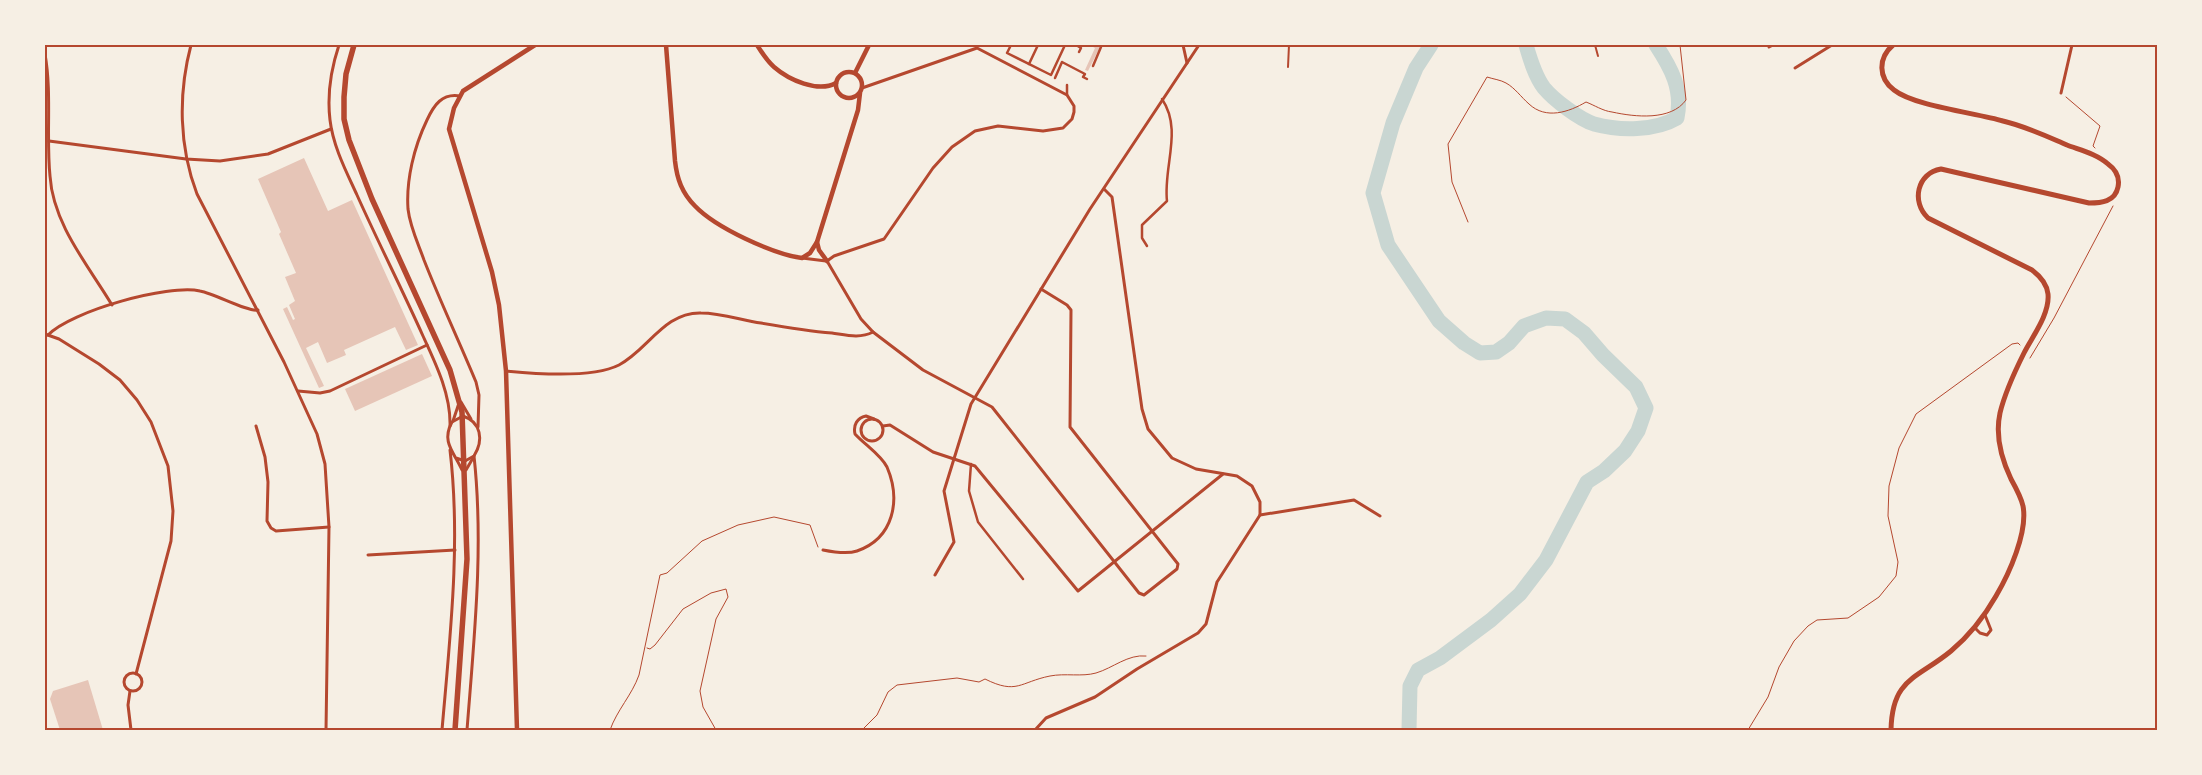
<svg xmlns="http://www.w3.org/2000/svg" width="2202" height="775" font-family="'Zilla Slab',serif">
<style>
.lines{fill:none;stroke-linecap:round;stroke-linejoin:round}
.river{stroke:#c9d6d2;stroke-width:15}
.building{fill:#e6c5b7}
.path{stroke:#b5482f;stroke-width:1}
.service{stroke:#b5482f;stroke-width:2}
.pedestrian{stroke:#b5482f;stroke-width:2.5}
.minor{stroke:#b5482f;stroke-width:3}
.tertiary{stroke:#b5482f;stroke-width:4.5}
.secondary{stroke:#b5482f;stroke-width:5}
.primary{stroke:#b5482f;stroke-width:5.5}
.neatline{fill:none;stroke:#b5482f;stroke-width:2}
</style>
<rect width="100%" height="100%" fill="#f6efe4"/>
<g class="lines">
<!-- river -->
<g class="river">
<path d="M 1526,45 C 1530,59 1535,76 1544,88 C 1554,100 1579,119 1594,124 C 1620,131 1655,131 1677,118 C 1683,89 1671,68 1656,45"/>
<path d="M 1409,730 L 1410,686 L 1418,670 L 1440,658 L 1491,620 L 1520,594 L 1546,560 L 1587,482 L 1604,471 L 1625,451 L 1638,431 L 1646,408 L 1636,387 L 1603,355 L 1584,333 L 1565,319 L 1546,318 L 1524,326 L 1509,343 L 1496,352 L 1480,353 L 1464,343 L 1439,321 L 1388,245 L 1373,193 L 1393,123 L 1416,68 L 1431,45"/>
</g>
</g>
<!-- building -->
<g class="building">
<path d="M 1089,45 L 1101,45 L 1088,71 L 1085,70 L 1095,48 Z"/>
<path d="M 304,158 L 328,211 L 352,200 L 418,345 L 406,350 L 395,327 L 344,350 L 346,355 L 327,363 L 318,342 L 306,348 L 324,386 L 319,388 L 283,309 L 287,307 L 293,320 L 295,319 L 289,305 L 295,301 L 285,277 L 296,273 L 279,234 L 281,232 L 258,179 Z"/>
<path d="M 422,354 L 432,376 L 355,411 L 345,389 Z"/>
<path d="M 88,680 L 103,730 L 60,730 L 50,699 L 53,691 Z"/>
</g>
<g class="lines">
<!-- path -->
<g class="path">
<path d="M 2066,97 L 2100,126 L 2093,146 L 2095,148"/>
<path d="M 1468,222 L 1452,182 L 1448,144 L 1487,77 C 1493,79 1501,80 1506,83 C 1515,88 1521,97 1529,104 C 1546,120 1569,112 1586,102 C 1594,105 1603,111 1612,112 C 1635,117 1671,121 1686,100 L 1680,45"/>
<path d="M 2030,358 L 2054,318 L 2113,206"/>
<path d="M 647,648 L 650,649 L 655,645 L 683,609 L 711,593 L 726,589 L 728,597 L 716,619 L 700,691 L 703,707 L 716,730"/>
<path d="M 610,730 C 617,710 632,695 639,675 L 660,575 L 667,573 L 702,541 L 738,525 L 774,517 L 810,525 L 818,547"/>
<path d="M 862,730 L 877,715 L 888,692 L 897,685 L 957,678 L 979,682 L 985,679 C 1017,695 1020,682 1050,676 C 1065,673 1082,677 1096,673 C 1113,668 1128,654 1146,656"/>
<path d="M 1748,730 L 1768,697 L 1779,667 L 1794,641 L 1808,626 L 1817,620 L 1848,618 L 1879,597 L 1896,576 L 1898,562 L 1888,516 L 1889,486 L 1899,448 L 1916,414 L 2012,344 L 2018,343 L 2020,345"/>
</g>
<!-- service -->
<g class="service">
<path d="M 1595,45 L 1598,56"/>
<path d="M 1288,67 L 1289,45"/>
</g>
<!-- pedestrian -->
<g class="pedestrian">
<path d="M 1011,45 L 1007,53 L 1051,75 L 1065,45"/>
<path d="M 1076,45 L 1081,48 L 1079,52"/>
<path d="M 1029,64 L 1038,45"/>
<path d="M 1093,66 L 1101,47"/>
<path d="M 1055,78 L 1062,62 L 1085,74 L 1083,77 L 1087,79"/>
<path d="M 1067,85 L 1067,95"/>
<path d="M 1147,246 L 1142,238 L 1142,225 L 1167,201 C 1163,167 1183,130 1162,99"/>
<path d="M 971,464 L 969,491 L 978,522 L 1023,579"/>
</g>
<!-- minor -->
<g class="minor">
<path d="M 191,45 C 178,94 179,147 197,194 L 284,362 L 317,434 L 325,464 L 329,527 L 326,730"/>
<path d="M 339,45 C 331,69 327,95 330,120 C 333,146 346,171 357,195 C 378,242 402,289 423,336 C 436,364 451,395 450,426"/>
<path d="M 1183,45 L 1187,63"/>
<path d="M 1769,47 L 1773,45"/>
<path d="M 45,54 C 52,93 46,136 50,176 C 53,224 88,265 112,305"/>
<path d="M 1795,68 L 1832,45"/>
<path d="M 2061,93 L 2072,45"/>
<path d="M 460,96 C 442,93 434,105 427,120 C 414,147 406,180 408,209 C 410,227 418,243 424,260 C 440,301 459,341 476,382 L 479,395 L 478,427"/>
<path d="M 49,141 L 186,159 L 220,161 L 268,154 L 331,129"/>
<path d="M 802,258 L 826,261"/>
<path d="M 827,261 L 861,319 L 873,332 L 923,370 L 992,407 L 1139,593 L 1144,595 L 1177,569 L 1178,564 L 1070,427 L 1071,310 L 1067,305 L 1041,289"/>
<path d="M 827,261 L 834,256 L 884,239 L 933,168 L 952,147 L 975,131 L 998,126 L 1043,131 L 1063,128 L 1072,119 L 1074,112 L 1074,106 L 1067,95 L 977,48 L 862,88"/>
<path d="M 45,334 L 59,339 L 99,364 L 120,380 L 137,400 L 151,422 L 168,466 L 173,511 L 171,541 L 136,674"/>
<path d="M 48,335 C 71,311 168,284 200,291 C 216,294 247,312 258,310"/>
<path d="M 506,371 C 536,374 593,378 619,365 C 648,350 664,312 701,313 C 721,313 741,320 761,323 C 784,327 808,331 832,333 C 846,335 860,339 873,332"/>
<path d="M 298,391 L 320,393 L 330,391 L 427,345"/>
<path d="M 461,402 L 471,419"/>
<circle cx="872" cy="430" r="11"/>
<path d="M 453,421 L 459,403"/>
<path d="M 256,426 L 265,457 L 268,482 L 267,521 L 271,528 L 276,531 L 329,527"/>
<path d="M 883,426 L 890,425 L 933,452 L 975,466 L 1078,591 L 1223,474"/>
<path d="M 456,458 L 465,461 L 474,456 C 484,440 481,422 463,416 L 452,422 C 441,442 454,452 462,470"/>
<path d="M 466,470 L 473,458"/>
<path d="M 1260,515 L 1354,500 L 1380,516"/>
<path d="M 823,550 C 833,552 848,554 857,551 C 894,538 901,500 887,467 C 881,455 864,444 855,434 C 853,425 857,418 866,416 L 874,419"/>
<path d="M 368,555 L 455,550"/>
<path d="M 935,575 L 954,542 L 944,491 L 971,404 L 1090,209 L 1199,45"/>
<path d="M 1975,628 L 1980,633 L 1987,635 L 1991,630 L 1985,615"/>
<circle cx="133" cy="682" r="9"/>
<path d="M 130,691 L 128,705 L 131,730"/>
<path d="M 442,730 C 450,637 461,543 450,450"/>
<path d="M 467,730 C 474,639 484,547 474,456"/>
<path d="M 1035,730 L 1046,718 L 1095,697 L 1137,669 L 1198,633 L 1206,624 L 1217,582 L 1260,515 L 1260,502 L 1252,486 L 1237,476 L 1196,469 L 1172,458 L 1148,429 L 1142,409 L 1112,197 L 1104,189"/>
</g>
<!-- tertiary -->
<g class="tertiary">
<path d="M 666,45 L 675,161 C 677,179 682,193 695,206 C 716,228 773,254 802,258 L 810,253 L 817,242"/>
<path d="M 757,45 C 762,53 767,61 774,67 C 789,80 818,93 836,83"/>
<circle cx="849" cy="85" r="13"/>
<path d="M 855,73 L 869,45"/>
<path d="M 827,261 L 819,250 L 817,242 L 858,110 L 860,93"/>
<path d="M 517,730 L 506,371 L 499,305 L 492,272 L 449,129 L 454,108 L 463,91 L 535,45"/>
</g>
<!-- secondary -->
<path class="secondary" d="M 1891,730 C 1892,678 1917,679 1951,651 C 1970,635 1984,617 1996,596 C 2009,574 2028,532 2023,506 C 2021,497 2016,488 2011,479 C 2001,458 1995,436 2000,413 C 2005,392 2014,373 2024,353 C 2032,337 2050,314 2048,294 C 2047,284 2040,276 2032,270 L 1928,218 C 1911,202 1917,173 1941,169 L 2089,203 C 2101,203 2115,202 2118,187 C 2120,177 2115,169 2108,164 C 2097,154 2080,150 2067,145 C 2046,136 2025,126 2003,121 C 1976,113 1914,106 1894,90 C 1878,78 1878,58 1893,45"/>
<!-- primary -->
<path class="primary" d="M 354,45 L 346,74 L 344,97 L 344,119 L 349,140 L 372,199 L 450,370 L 462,412 L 467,559 L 455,730"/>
</g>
<!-- border -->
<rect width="2202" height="775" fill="none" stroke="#f6efe4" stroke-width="92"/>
<rect x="46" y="46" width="2110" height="683" class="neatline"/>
</svg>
